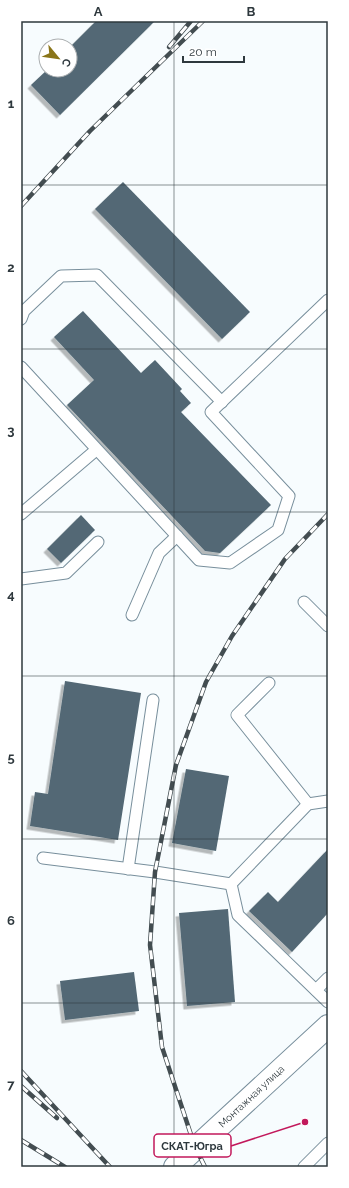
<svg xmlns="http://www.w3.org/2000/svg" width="349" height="1188" font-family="Raleway,sans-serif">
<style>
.building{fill:#526874;filter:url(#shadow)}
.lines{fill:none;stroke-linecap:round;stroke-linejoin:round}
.service-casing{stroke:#788f9c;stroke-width:13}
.tertiary-casing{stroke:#788f9c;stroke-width:24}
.service{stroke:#fff;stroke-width:11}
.tertiary{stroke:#fff;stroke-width:22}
.rail-casing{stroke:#434d51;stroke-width:4.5}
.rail{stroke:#fff;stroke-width:3;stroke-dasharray:9;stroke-linecap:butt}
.grid{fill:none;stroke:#2e383d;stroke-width:1;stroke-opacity:0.55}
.labels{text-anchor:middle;stroke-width:4;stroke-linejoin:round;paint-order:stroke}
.street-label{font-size:10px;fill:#2e383d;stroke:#fff}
.leader{fill:none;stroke:#c2185b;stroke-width:1.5}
.callout-dot{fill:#c2185b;stroke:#fff;stroke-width:1.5}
.callout{fill:#fff;stroke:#c2185b;stroke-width:1.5}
.callout-label{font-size:11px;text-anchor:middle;font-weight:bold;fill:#2e383d}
.neatline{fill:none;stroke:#2e383d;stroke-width:1.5}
.grid-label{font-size:13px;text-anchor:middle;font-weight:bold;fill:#2e383d}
</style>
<defs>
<filter id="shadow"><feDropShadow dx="-3.5" dy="3.5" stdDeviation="0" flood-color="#0004"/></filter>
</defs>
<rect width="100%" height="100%" fill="#f7fcfe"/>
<!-- building -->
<g class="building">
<path d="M 96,21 L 155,21 L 60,115 L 31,85 L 47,70 L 70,70 L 70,47 Z"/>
<path d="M 123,182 L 250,312 L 222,339 L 95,209 Z"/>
<path d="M 83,311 L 141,373 L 155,360 L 182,389 L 180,391 L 191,403 L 181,412 L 271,505 L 220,553 L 205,551 L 67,405 L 94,380 L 54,337 Z"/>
<path d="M 81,515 L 95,530 L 61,563 L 47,549 Z"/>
<path d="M 65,681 L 141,693 L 118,840 L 30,826 L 35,792 L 48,794 Z"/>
<path d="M 186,769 L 229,776 L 216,851 L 172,843 Z"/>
<path d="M 328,849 L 328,913 L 292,952 L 249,911 L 268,892 L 278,902 Z"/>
<path d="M 228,909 L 235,1002 L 187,1006 L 179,913 Z"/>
<path d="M 134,972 L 139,1011 L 65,1020 L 60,981 Z"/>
</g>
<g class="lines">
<defs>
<g id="service">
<path d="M 21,319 L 24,311 L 61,276 L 97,275 L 222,402"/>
<path d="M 21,367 L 199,560 L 230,563 L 278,530 L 289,496 L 211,412 L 328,300"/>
<path d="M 21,514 L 96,450"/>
<path d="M 21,579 L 66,573 L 98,542"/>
<path d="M 304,602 L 328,626"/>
<path d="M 132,615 L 159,553 L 177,536"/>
<path d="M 269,683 L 237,715 L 308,804"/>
<path d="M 43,858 L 155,872 L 231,884"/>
<path d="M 128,869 L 153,700"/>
<path d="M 231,884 L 238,915 L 328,1002"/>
<path d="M 231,884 L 308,804 L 328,801"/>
<path d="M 316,990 L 328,978"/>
<path d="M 304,1167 L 328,1143"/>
</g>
<path id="tertiary" d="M 175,1167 L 328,1026"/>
</defs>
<!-- service casing -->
<use href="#service" class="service-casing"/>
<!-- tertiary casing -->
<use href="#tertiary" class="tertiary-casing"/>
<!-- service -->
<use href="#service" class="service"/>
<!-- tertiary -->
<use href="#tertiary" class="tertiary"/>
<defs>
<g id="rail">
<path d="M 169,47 L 191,21"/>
<path d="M 21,206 L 90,131 L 203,21"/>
<path d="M 21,1071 L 110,1167"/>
<path d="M 21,1086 L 57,1118"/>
<path d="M 21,1140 L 65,1167"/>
<path d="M 205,1167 L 195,1147 L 162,1047 L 150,945 L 155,872 L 176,765 L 206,682 L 232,636 L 285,559 L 328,514"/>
</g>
</defs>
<!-- rail casing -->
<use href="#rail" class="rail-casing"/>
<!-- rail -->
<use href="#rail" class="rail"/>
</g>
<!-- grid -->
<path class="grid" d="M 174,21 L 174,1167M 21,185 L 328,185M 21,349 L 328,349M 21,512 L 328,512M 21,676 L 328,676M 21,839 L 328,839M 21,1003 L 328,1003"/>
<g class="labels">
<!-- street labels -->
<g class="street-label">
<text transform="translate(251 1096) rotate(-43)" y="4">Монтажная улица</text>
</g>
</g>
<!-- callouts -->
<path class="leader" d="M305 1122L231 1146"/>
<circle class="callout-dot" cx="305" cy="1122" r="4"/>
<rect class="callout" x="154" y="1134" width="77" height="23" rx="4"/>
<g class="callout-label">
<text x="192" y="1150">СКАТ-Югра</text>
</g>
<!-- border -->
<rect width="349" height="1188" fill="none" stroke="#ffffff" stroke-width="44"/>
<!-- north arrow -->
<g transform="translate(58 58) rotate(119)"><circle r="19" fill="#ffffff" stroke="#abafb1"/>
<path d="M0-3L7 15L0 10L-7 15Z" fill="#8a7519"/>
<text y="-6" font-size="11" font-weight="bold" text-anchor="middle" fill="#2e383d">С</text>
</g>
<!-- scale -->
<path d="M183 56v6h61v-6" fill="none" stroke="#2e383d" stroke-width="2"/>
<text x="189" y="56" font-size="12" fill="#2e383d" stroke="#ffffff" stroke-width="3" paint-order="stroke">20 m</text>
<rect x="22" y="22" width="305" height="1144" class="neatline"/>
<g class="grid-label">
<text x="98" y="16">A</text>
<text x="251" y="16">B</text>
<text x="11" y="108">1</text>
<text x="11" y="272">2</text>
<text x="11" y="435">3</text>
<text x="11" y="599">4</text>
<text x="11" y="762">5</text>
<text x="11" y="925">6</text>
<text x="11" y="1089">7</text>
</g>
</svg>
